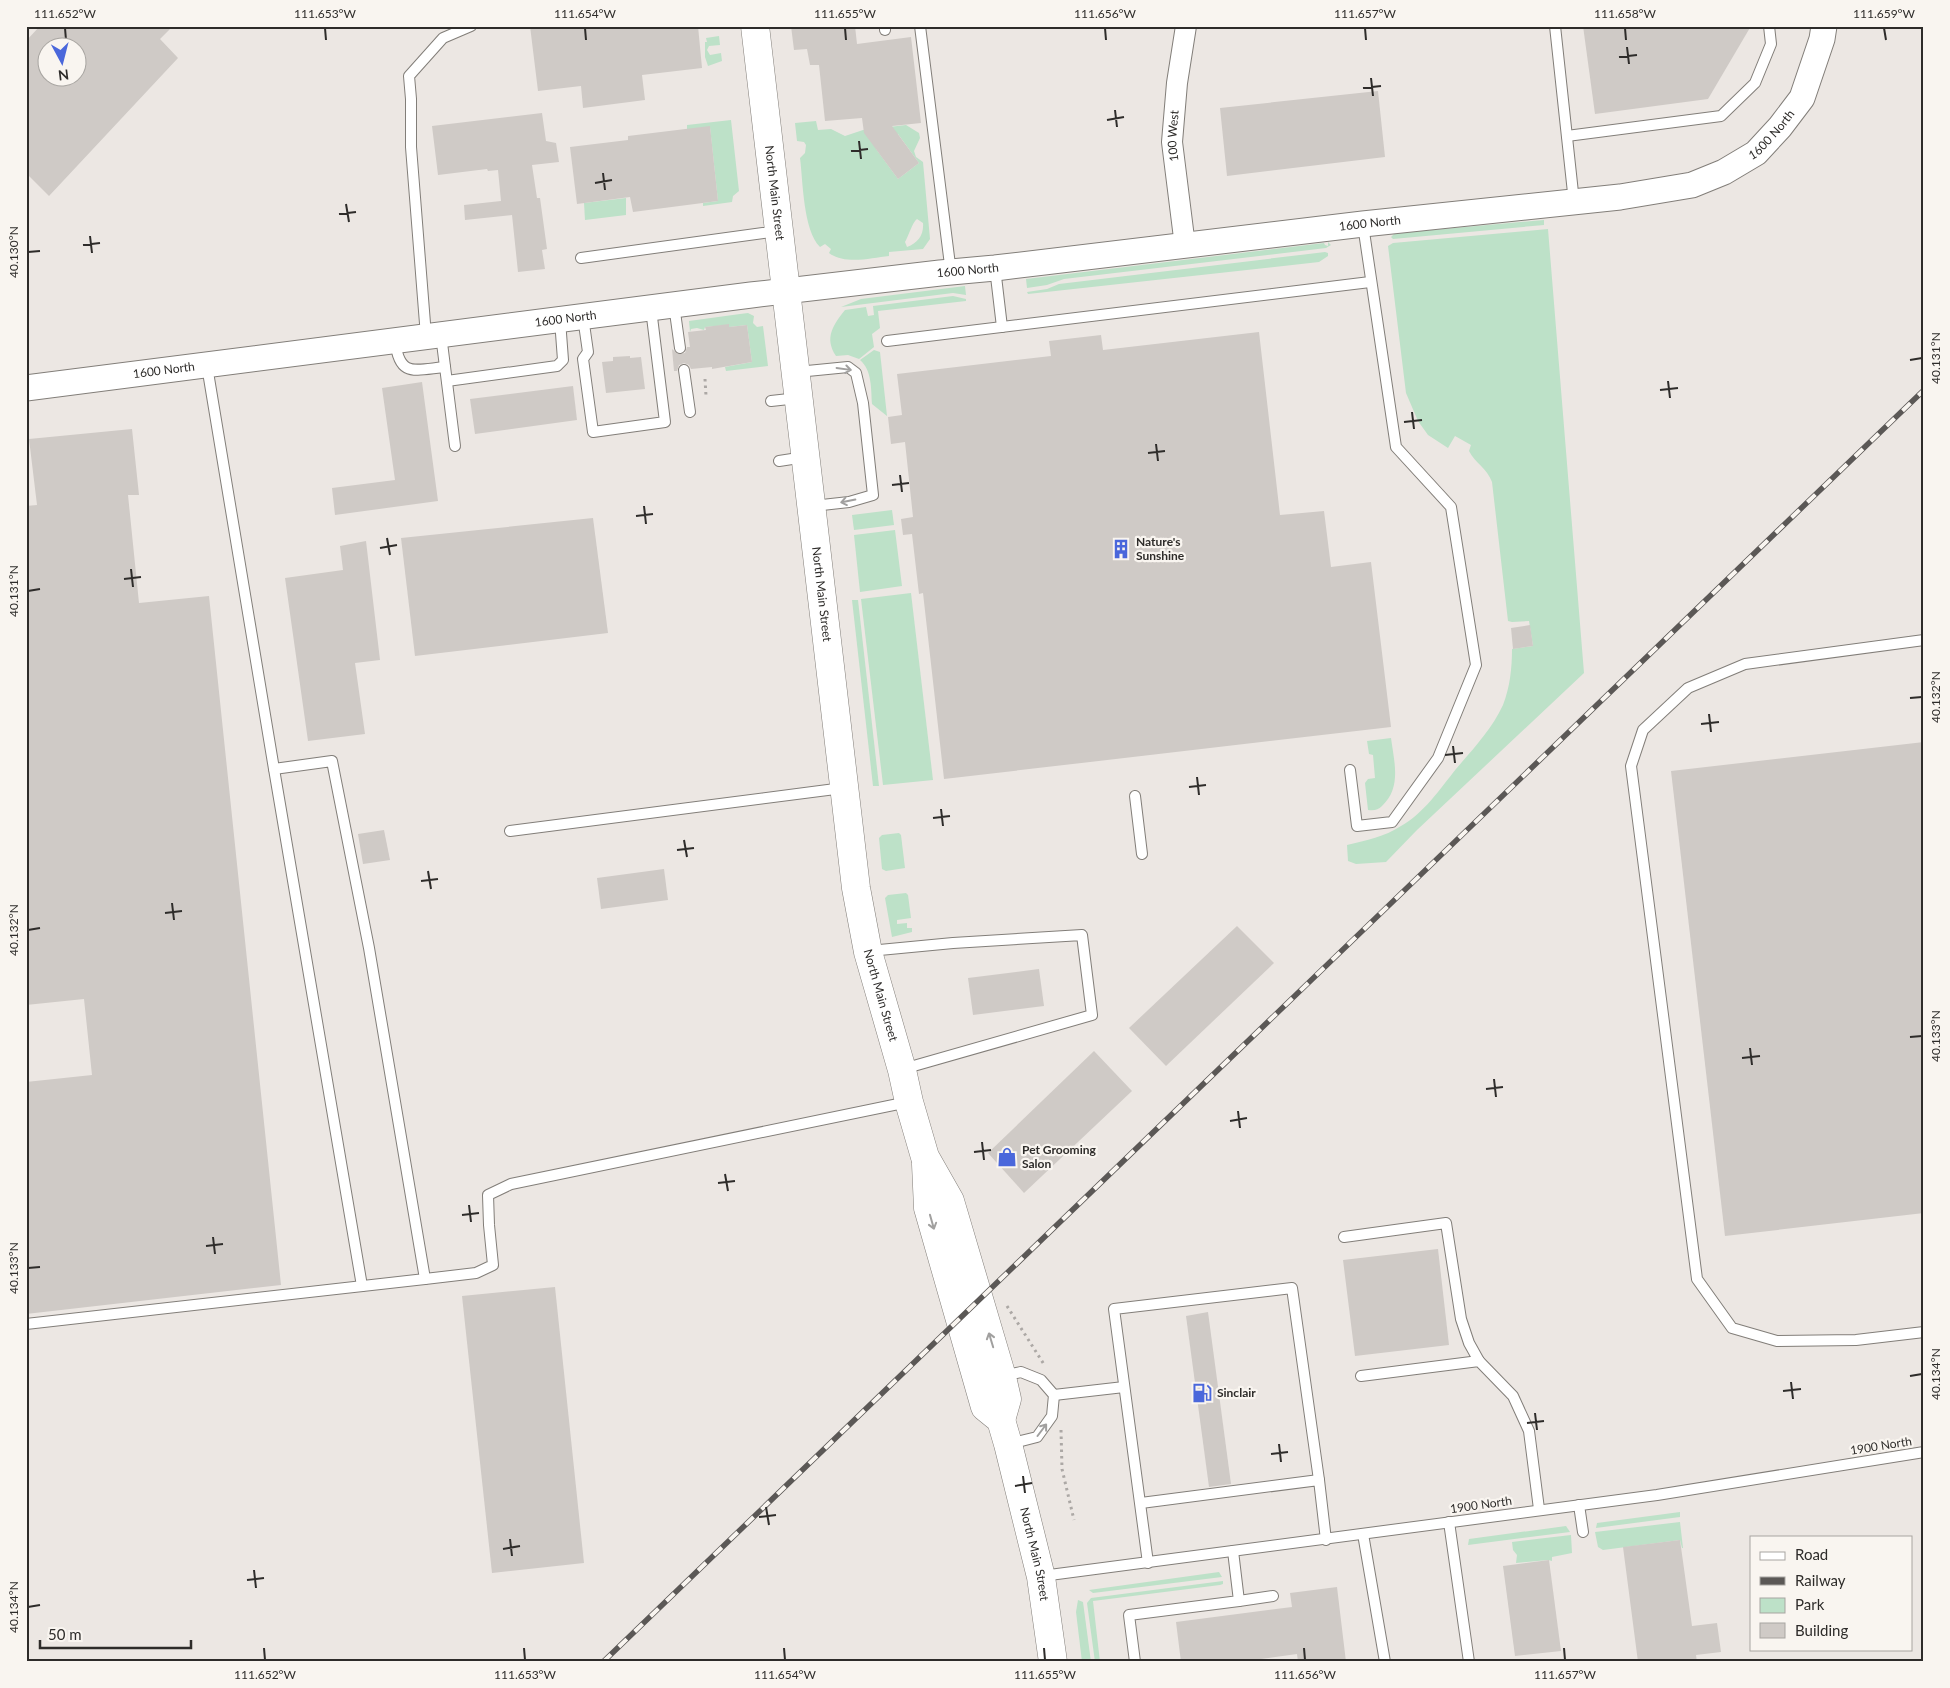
<svg xmlns="http://www.w3.org/2000/svg" width="1950" height="1688" font-family="Lato,sans-serif">
<style>
.green{fill:#bde1c8;fill-rule:evenodd}
.building{fill:#cfcac6;fill-rule:evenodd}
.lines{fill:none;stroke-linecap:round;stroke-linejoin:round}
.service-casing{stroke:#827e79;stroke-width:12}
.minor-casing{stroke:#827e79;stroke-width:22}
.tertiary-casing{stroke:#827e79;stroke-width:27}
.secondary-casing{stroke:#827e79;stroke-width:29}
.path{stroke:#aca8a5;stroke-width:3;stroke-dasharray:2.5 4;stroke-linecap:butt}
.service{stroke:#fff;stroke-width:10}
.minor{stroke:#fff;stroke-width:20}
.tertiary{stroke:#fff;stroke-width:25}
.secondary{stroke:#fff;stroke-width:28}
.rail-casing{stroke:#5b5856;stroke-width:5.5}
.rail{stroke:#f9f5f0;stroke-width:4;stroke-dasharray:11;stroke-linecap:butt}
.oneway{stroke:#a1a09f}
.ticks{fill:none;stroke:#2e2c2a;stroke-width:2}
.labels{text-anchor:middle;stroke-width:4.5;stroke-linejoin:round;paint-order:stroke}
.street-label{font-size:12px;fill:#2e2c2a;stroke:#f9f5f0}
.poi-label{font-size:12px;font-weight:bold;fill:#2e2c2a;stroke:#f9f5f0;text-anchor:start}
.neatline{fill:none;stroke:#2e2c2a;stroke-width:2}
.ticks-label{font-size:12px;text-anchor:middle;fill:#2e2c2a}
</style>
<rect width="100%" height="100%" fill="#ece7e3"/>
<!-- green -->
<g class="green">
<path d="M 719,36 L 720,45 L 709,46 L 707,50 L 710,55 L 721,53 L 722,61 L 708,66 L 705,57 L 705,42 L 707,42 L 706,38 Z"/>
<path d="M 731,120 L 739,191 L 733,196 L 732,202 L 703,206 L 703,203 L 718,201 L 710,127 L 687,130 L 687,125 Z"/>
<path d="M 816,121 L 818,130 L 831,129 L 845,136 L 863,130 L 906,125 L 919,133 L 920,138 L 914,151 L 916,157 L 923,162 L 930,239 L 923,249 L 889,252 L 889,256 C 871,258 845,265 829,253 L 831,249 L 825,244 L 820,247 C 803,230 803,181 800,158 L 805,153 L 806,145 L 804,142 L 797,141 L 795,123 ZM 898,134 L 919,163 L 898,179 L 876,149 ZM 917,219 L 923,223 C 924,235 918,243 907,247 L 905,242 C 909,235 912,223 917,219 Z"/>
<path d="M 626,198 L 626,215 L 585,220 L 584,203 Z"/>
<path d="M 1544,220 L 1544,225 L 1393,239 L 1391,237 L 1394,234 L 1421,231 Z"/>
<path d="M 1548,229 L 1584,673 L 1417,830 L 1386,862 L 1356,864 L 1348,861 L 1347,845 C 1367,840 1384,837 1401,826 C 1424,813 1440,789 1456,769 C 1473,749 1492,729 1503,705 C 1510,687 1512,668 1512,649 L 1533,646 L 1529,621 L 1512,622 L 1508,621 L 1492,482 C 1487,468 1475,463 1469,451 L 1471,445 L 1455,436 L 1448,448 L 1428,435 L 1418,421 L 1406,393 L 1388,246 L 1393,243 Z"/>
<path d="M 1328,242 L 1331,245 L 1326,248 L 1064,279 L 1047,285 L 1027,288 L 1026,279 L 1324,243 L 1325,245 L 1328,246 Z"/>
<path d="M 1325,252 L 1328,253 L 1328,256 L 1319,262 L 1028,294 L 1027,292 L 1047,289 L 1059,284 Z"/>
<path d="M 965,286 L 966,295 L 953,293 L 841,307 L 861,299 Z"/>
<path d="M 953,296 L 966,299 L 966,301 L 878,311 L 880,328 L 872,334 L 874,347 L 859,359 L 848,355 L 836,356 C 824,338 833,325 845,310 L 866,307 L 868,316 L 874,315 L 873,306 Z"/>
<path d="M 740,314 L 748,313 L 754,316 L 753,323 L 757,327 L 763,326 L 768,366 L 726,371 L 725,367 L 752,362 L 747,325 L 729,327 L 729,325 L 705,327 L 704,330 L 697,328 L 691,329 L 690,332 L 689,321 Z"/>
<path d="M 874,350 L 880,352 L 887,416 L 872,404 C 871,389 872,370 860,360 Z"/>
<path d="M 892,510 L 894,525 L 854,530 L 852,515 Z"/>
<path d="M 895,530 L 902,586 L 860,592 L 854,535 Z"/>
<path d="M 911,593 L 933,780 L 883,785 L 861,599 Z"/>
<path d="M 852,600 L 858,600 L 879,786 L 873,786 Z"/>
<path d="M 1391,738 C 1394,761 1402,788 1382,806 C 1378,810 1374,811 1368,810 L 1365,783 L 1368,779 L 1375,778 L 1373,755 L 1369,754 L 1367,741 Z"/>
<path d="M 899,833 L 901,835 L 905,868 L 886,871 L 882,869 L 879,838 L 882,835 Z"/>
<path d="M 906,893 L 908,895 L 911,918 L 897,920 L 897,924 L 907,923 L 907,928 L 912,928 L 912,932 L 892,937 L 885,898 L 888,895 Z"/>
<path d="M 1680,1512 L 1680,1517 L 1596,1528 L 1597,1523 Z"/>
<path d="M 1680,1522 L 1683,1548 L 1682,1548 L 1680,1540 L 1603,1550 L 1598,1547 L 1595,1532 Z"/>
<path d="M 1566,1526 L 1570,1532 L 1468,1545 L 1469,1539 Z"/>
<path d="M 1571,1535 L 1572,1553 L 1552,1557 L 1552,1561 L 1548,1560 L 1516,1563 L 1517,1555 L 1513,1550 L 1512,1542 Z"/>
<path d="M 1219,1572 L 1222,1577 L 1093,1593 L 1089,1590 Z"/>
<path d="M 1223,1581 L 1223,1584 L 1220,1585 L 1093,1601 L 1100,1662 L 1095,1662 L 1087,1603 L 1091,1598 Z"/>
<path d="M 1078,1600 L 1083,1602 L 1091,1662 L 1082,1662 L 1076,1612 Z"/>
</g>
<!-- building -->
<g class="building">
<path d="M 40,26 L 173,26 L 160,39 L 178,58 L 49,196 L 26,173 L 26,41 ZM 48,48 L 78,48 L 78,78 L 48,78 Z"/>
<path d="M 530,26 L 698,26 L 702,68 L 642,75 L 645,100 L 583,108 L 581,86 L 538,91 Z"/>
<path d="M 791,26 L 855,26 L 857,44 L 911,37 L 921,123 L 892,126 L 919,163 L 898,179 L 864,133 L 862,118 L 825,121 L 819,65 L 810,65 L 807,49 L 794,50 Z"/>
<path d="M 1583,26 L 1751,26 L 1708,99 L 1595,114 Z"/>
<path d="M 1378,91 L 1385,157 L 1227,176 L 1220,108 Z"/>
<path d="M 542,113 L 546,141 L 556,143 L 559,162 L 532,165 L 537,198 L 540,198 L 547,249 L 542,250 L 545,269 L 518,272 L 512,215 L 465,220 L 464,205 L 501,201 L 498,170 L 488,171 L 487,169 L 438,175 L 432,126 Z"/>
<path d="M 710,126 L 718,201 L 633,212 L 630,197 L 577,204 L 570,147 L 628,140 L 628,136 Z"/>
<path d="M 729,324 L 729,327 L 747,325 L 752,362 L 712,369 L 712,367 L 691,369 L 689,365 L 684,363 L 679,365 L 677,371 L 674,371 L 672,349 L 678,354 L 685,353 L 687,347 L 690,347 L 688,332 L 706,330 L 705,327 Z"/>
<path d="M 1259,332 L 1280,515 L 1324,511 L 1331,567 L 1371,562 L 1391,727 L 944,779 L 923,593 L 919,594 L 912,534 L 903,535 L 901,519 L 913,517 L 905,442 L 891,444 L 888,417 L 902,415 L 897,374 L 1051,356 L 1049,341 L 1101,335 L 1103,350 Z"/>
<path d="M 630,356 L 630,358 L 641,357 L 645,389 L 606,393 L 602,362 L 613,361 L 613,357 Z"/>
<path d="M 422,382 L 438,501 L 335,515 L 332,488 L 395,480 L 382,388 Z"/>
<path d="M 573,386 L 577,420 L 475,434 L 470,399 Z"/>
<path d="M 132,429 L 139,495 L 128,495 L 139,603 L 209,596 L 281,1285 L 26,1314 L 26,1082 L 92,1075 L 84,999 L 26,1005 L 26,506 L 37,505 L 29,439 Z"/>
<path d="M 593,518 L 608,633 L 415,656 L 401,538 Z"/>
<path d="M 366,541 L 380,660 L 355,663 L 365,734 L 308,741 L 285,578 L 343,570 L 340,546 Z"/>
<path d="M 1530,625 L 1533,646 L 1513,649 L 1511,628 Z"/>
<path d="M 1924,742 L 1924,1213 L 1725,1236 L 1671,771 Z"/>
<path d="M 384,830 L 390,860 L 363,864 L 358,834 Z"/>
<path d="M 664,869 L 668,900 L 601,909 L 597,878 Z"/>
<path d="M 1237,926 L 1274,963 L 1166,1066 L 1129,1028 Z"/>
<path d="M 1039,969 L 1044,1006 L 973,1015 L 968,978 Z"/>
<path d="M 1094,1051 L 1132,1091 L 1024,1193 L 988,1153 Z"/>
<path d="M 1438,1249 L 1449,1345 L 1355,1356 L 1343,1260 Z"/>
<path d="M 555,1287 L 584,1563 L 492,1573 L 462,1296 Z"/>
<path d="M 1208,1312 L 1231,1484 L 1209,1487 L 1186,1316 Z"/>
<path d="M 1680,1540 L 1692,1626 L 1717,1623 L 1721,1652 L 1696,1655 L 1697,1662 L 1638,1662 L 1623,1547 Z"/>
<path d="M 1549,1560 L 1561,1651 L 1515,1656 L 1503,1566 Z"/>
<path d="M 1337,1587 L 1346,1662 L 1298,1662 L 1297,1654 L 1239,1662 L 1181,1662 L 1176,1622 L 1292,1607 L 1290,1593 Z"/>
</g>
<g class="lines">
<defs>
<g id="service">
<path d="M 885,26 L 885,30"/>
<path d="M 920,26 L 951,273"/>
<path d="M 1555,26 L 1574,202"/>
<path d="M 1567,136 L 1721,116 L 1755,83 L 1771,44 L 1769,26"/>
<path d="M 581,258 L 778,231"/>
<path d="M 995,268 L 1002,327"/>
<path d="M 674,305 L 680,348"/>
<path d="M 583,317 L 588,352 L 583,359 L 593,432 L 665,422 L 651,309"/>
<path d="M 441,335 L 455,446"/>
<path d="M 426,336 L 411,147 L 411,99 L 409,76 L 443,38 L 471,26"/>
<path d="M 395,340 C 399,378 414,370 445,367"/>
<path d="M 887,341 L 1370,282"/>
<path d="M 684,370 L 690,412"/>
<path d="M 797,372 L 848,367 L 856,373 L 863,403 L 873,495 L 849,502 L 813,506"/>
<path d="M 447,381 L 557,366 L 563,360 L 560,320"/>
<path d="M 771,401 L 798,398"/>
<path d="M 779,461 L 805,457"/>
<path d="M 1924,640 L 1745,664 L 1688,688 L 1643,730 L 1631,766 L 1697,1279 L 1732,1328 L 1777,1341 L 1856,1340 L 1924,1332"/>
<path d="M 274,769 L 362,1286"/>
<path d="M 1350,770 L 1357,826 L 1392,822 L 1438,758 L 1476,665 L 1451,507 L 1396,447 L 1363,225"/>
<path d="M 1135,796 L 1142,854"/>
<path d="M 510,831 L 843,788"/>
<path d="M 869,951 L 953,943 L 1082,935 L 1092,1015 L 903,1069"/>
<path d="M 1344,1237 L 1446,1223 L 1461,1319 L 1469,1343 L 1479,1361"/>
<path d="M 425,1279 L 476,1273 L 493,1265 L 489,1225 L 488,1195 L 511,1184 L 908,1102"/>
<path d="M 26,1324 L 425,1279 L 369,948 L 332,761 L 274,769 L 207,366"/>
<path d="M 1003,1376 L 1021,1372 L 1041,1380 L 1054,1395 L 1052,1416 L 1037,1437 L 1009,1444"/>
<path d="M 1361,1376 L 1479,1361 L 1513,1396 L 1529,1431 L 1539,1509"/>
<path d="M 1054,1395 L 1124,1387"/>
<path d="M 1141,1503 L 1319,1480 L 1326,1540"/>
<path d="M 1579,1505 L 1583,1532"/>
<path d="M 1449,1522 L 1469,1662"/>
<path d="M 1363,1534 L 1385,1662"/>
<path d="M 1148,1563 L 1114,1309 L 1292,1288 L 1319,1480"/>
<path d="M 1042,1576 L 1657,1495 L 1924,1452"/>
<path d="M 1239,1601 L 1273,1596"/>
<path d="M 1135,1662 L 1129,1615 L 1239,1601 L 1233,1551"/>
</g>
<g id="minor">
<path id="s1" d="M 1185,246 L 1172,142 L 1177,83 L 1186,26"/>
</g>
<g id="tertiary">
<path id="s2" d="M 26,388 L 751,295 L 940,273 L 995,268 L 1363,224 L 1620,197 L 1692,185 L 1724,172 L 1756,153 L 1780,127 L 1802,98 L 1822,39 L 1824,26"/>
</g>
<g id="secondary">
<path id="s3" d="M 755,26 L 856,888 L 868,952 L 902,1070 L 909,1102 L 925,1157 L 950,1201 L 1002,1377 L 1007,1399 L 1001,1420"/>
<path id="s4" d="M 926,1164 L 928,1208 L 985,1407 L 1001,1420 L 1008,1444 L 1041,1577 L 1053,1662"/>
</g>
</defs>
<!-- service casing -->
<use href="#service" class="service-casing"/>
<!-- minor casing -->
<use href="#minor" class="minor-casing"/>
<!-- tertiary casing -->
<use href="#tertiary" class="tertiary-casing"/>
<!-- secondary casing -->
<use href="#secondary" class="secondary-casing"/>
<!-- path -->
<g class="path">
<path d="M 705,379 L 706,396"/>
<path d="M 1007,1306 L 1045,1366"/>
<path d="M 1061,1430 L 1062,1469 L 1074,1520"/>
</g>
<!-- service -->
<use href="#service" class="service"/>
<!-- minor -->
<use href="#minor" class="minor"/>
<!-- tertiary -->
<use href="#tertiary" class="tertiary"/>
<!-- secondary -->
<use href="#secondary" class="secondary"/>
<defs>
<path id="rail" d="M 603,1662 L 1924,390"/>
</defs>
<!-- rail casing -->
<use href="#rail" class="rail-casing"/>
<!-- rail -->
<use href="#rail" class="rail"/>
</g>
<!-- one-way arrows -->
<defs><path id="oneway-shaft" d="M-6 0H5M1.5-3L5.5 0L1.5 3" fill="none" stroke-width="1.6" stroke-linecap="round" stroke-linejoin="round" transform="scale(1.25)"/></defs>
<g class="oneway">
<use href="#oneway-shaft" transform="translate(844 369) rotate(8)"/>
<use href="#oneway-shaft" transform="translate(848 501) rotate(169)"/>
<use href="#oneway-shaft" transform="translate(932 1222) rotate(74)"/>
<use href="#oneway-shaft" transform="translate(991 1340) rotate(-107)"/>
<use href="#oneway-shaft" transform="translate(1042 1430) rotate(-53)"/>
</g>
<!-- ticks -->
<path class="ticks" d="M 65,28 L 66,40M 325,28 L 326,40M 585,28 L 586,40M 845,28 L 846,40M 1105,28 L 1106,40M 1365,28 L 1366,40M 1625,28 L 1626,40M 1884,28 L 1886,40M 1627,47 L 1629,64M 1619,57 L 1637,55M 1371,78 L 1373,96M 1363,88 L 1381,86M 1115,110 L 1117,127M 1107,120 L 1124,117M 859,141 L 861,159M 851,151 L 868,149M 603,173 L 605,190M 595,183 L 612,180M 346,204 L 349,222M 339,214 L 356,212M 90,236 L 92,253M 83,245 L 100,243M 28,252 L 40,251M 1910,360 L 1922,358M 1668,381 L 1670,398M 1660,390 L 1678,388M 1412,412 L 1414,429M 1404,422 L 1422,420M 1156,444 L 1158,461M 1148,453 L 1165,451M 900,475 L 902,492M 892,485 L 909,483M 644,506 L 646,524M 636,516 L 653,514M 387,538 L 390,555M 380,548 L 397,545M 131,569 L 133,587M 124,579 L 141,577M 28,591 L 40,589M 1910,698 L 1922,697M 1709,714 L 1711,732M 1701,724 L 1719,722M 1453,746 L 1455,763M 1445,755 L 1463,753M 1197,777 L 1199,795M 1189,787 L 1206,785M 941,809 L 943,826M 933,818 L 950,816M 684,840 L 687,857M 677,850 L 694,848M 428,871 L 431,889M 421,881 L 438,879M 172,903 L 174,920M 165,913 L 182,911M 28,930 L 40,928M 1910,1037 L 1922,1036M 1750,1048 L 1752,1065M 1742,1058 L 1760,1056M 1494,1079 L 1496,1097M 1486,1089 L 1503,1087M 1238,1111 L 1240,1128M 1230,1121 L 1247,1118M 982,1142 L 984,1160M 974,1152 L 991,1150M 725,1174 L 728,1191M 718,1183 L 735,1181M 469,1205 L 471,1222M 462,1215 L 479,1213M 213,1237 L 215,1254M 206,1246 L 223,1244M 28,1268 L 40,1267M 1910,1376 L 1922,1374M 1791,1382 L 1793,1399M 1783,1391 L 1801,1389M 1535,1413 L 1537,1430M 1527,1423 L 1544,1421M 1279,1444 L 1281,1462M 1271,1454 L 1288,1452M 1023,1476 L 1025,1493M 1015,1486 L 1032,1483M 766,1507 L 769,1525M 759,1517 L 776,1515M 510,1539 L 512,1556M 503,1549 L 520,1546M 254,1570 L 256,1588M 247,1580 L 264,1578M 28,1607 L 40,1605M 264,1648 L 265,1660M 524,1648 L 525,1660M 784,1648 L 785,1660M 1044,1648 L 1045,1660M 1304,1648 L 1305,1660M 1564,1648 L 1565,1660"/>
<!-- icons -->
<defs>
<symbol id="building-bare" viewBox="-9 -9 18 18"><path d="M-4-6H4V6H1V3H-1V6H-4ZM-2.5-4.3h1.7v1.8h-1.7ZM.8-4.3h1.7v1.8H.8ZM-2.5-1h1.7V.8h-1.7ZM.8-1h1.7V.8H.8Z" fill="#4a67db" stroke="#f9f5f0" stroke-width="2.5" paint-order="stroke"/></symbol>
<symbol id="shop-bare" viewBox="-9 -9 18 18"><path d="M-5-2.5h2.3a2.7 3.5 0 0 1 5.4 0H5L5.5 6h-11ZM-1.5-2.5h3a1.5 2.3 0 0 0-3 0Z" fill="#4a67db" stroke="#f9f5f0" stroke-width="2.5" paint-order="stroke"/></symbol>
<symbol id="fuel-bare" viewBox="-9 -9 18 18"><path d="M-5.5-6h7V0h2V4h1.3V-2.5L3-4.5l.8-.8L6-3V5H2.5V1h-1V6h-7ZM-4.2-4.7v3.2H.2V-4.7Z" fill="#4a67db" stroke="#f9f5f0" stroke-width="2.5" paint-order="stroke"/></symbol>
</defs>
<g fill-rule="evenodd">
<use href="#building-bare" x="1107" y="535" width="28" height="28"/>
<use href="#shop-bare" x="993" y="1143" width="28" height="28"/>
<use href="#fuel-bare" x="1188" y="1379" width="28" height="28"/>
</g>
<g class="labels">
<!-- street labels -->
<g class="street-label">
<text dy="4" stroke="none"><textPath href="#s2" startOffset="1774">1600 North</textPath></text>
<text dy="4" stroke="none"><textPath href="#s1" startOffset="111">100 West</textPath></text>
<text dy="4" stroke="none"><textPath href="#s3" startOffset="168">North Main Street</textPath></text>
<text dy="4" stroke="none"><textPath href="#s2" startOffset="1354">1600 North</textPath></text>
<text dy="4" stroke="none"><textPath href="#s2" startOffset="949">1600 North</textPath></text>
<text dy="4" stroke="none"><textPath href="#s2" startOffset="544">1600 North</textPath></text>
<text dy="4" stroke="none"><textPath href="#s2" startOffset="139">1600 North</textPath></text>
<text dy="4" stroke="none"><textPath href="#s3" startOffset="572">North Main Street</textPath></text>
<text dy="4" stroke="none"><textPath href="#s3" startOffset="978">North Main Street</textPath></text>
<text transform="translate(1881 1446) rotate(-9)" y="4">1900 North</text>
<text transform="translate(1481 1505) rotate(-8)" y="4">1900 North</text>
<text dy="4" stroke="none"><textPath href="#s4" startOffset="410">North Main Street</textPath></text>
</g>
<!-- poi labels -->
<g class="poi-label">
<text x="1136" y="546">Nature's<tspan x="1136" dy="14">Sunshine</tspan></text>
<text x="1022" y="1154">Pet Grooming<tspan x="1022" dy="14">Salon</tspan></text>
<text x="1217" y="1397">Sinclair</text>
</g>
</g>
<!-- border -->
<rect width="1950" height="1688" fill="none" stroke="#f9f5f0" stroke-width="55"/>
<!-- legend -->
<rect x="1750" y="1536" width="162" height="115" fill="#f9f5f0" stroke="#a8a5a1"/>
<rect x="1760" y="1552" width="25" height="8" fill="#ffffff" stroke="#a8a5a1"/>
<text x="1795" y="1560" font-size="15" fill="#2e2c2a">Road</text>
<rect x="1760" y="1577" width="25" height="8" fill="#5b5856" stroke="#a8a5a1"/>
<text x="1795" y="1586" font-size="15" fill="#2e2c2a">Railway</text>
<rect x="1760" y="1598" width="25" height="15" fill="#bde1c8" stroke="#a8a5a1"/>
<text x="1795" y="1610" font-size="15" fill="#2e2c2a">Park</text>
<rect x="1760" y="1623" width="25" height="15" fill="#cfcac6" stroke="#a8a5a1"/>
<text x="1795" y="1636" font-size="15" fill="#2e2c2a">Building</text>
<!-- north arrow -->
<g transform="translate(62 62) rotate(173)"><circle r="24" fill="#f9f5f0" stroke="#a8a5a1"/>
<path d="M0-4L9 19L0 12L-9 19Z" fill="#4a67db"/>
<text y="-8" font-size="14" font-weight="bold" text-anchor="middle" fill="#2e2c2a">N</text>
</g>
<!-- scale -->
<path d="M40 1640v8h151v-8" fill="none" stroke="#2e2c2a" stroke-width="2.5"/>
<text x="48" y="1640" font-size="15" fill="#2e2c2a" stroke="#f9f5f0" stroke-width="4" paint-order="stroke">50 m</text>
<rect x="28" y="28" width="1894" height="1632" class="neatline"/>
<g class="ticks-label">
<text x="65" y="18">111.652°W</text>
<text x="325" y="18">111.653°W</text>
<text x="585" y="18">111.654°W</text>
<text x="845" y="18">111.655°W</text>
<text x="1105" y="18">111.656°W</text>
<text x="1365" y="18">111.657°W</text>
<text x="1625" y="18">111.658°W</text>
<text x="1884" y="18">111.659°W</text>
<text transform="translate(14 252) rotate(-90)" y="4">40.130°N</text>
<text transform="translate(1936 358) rotate(-90)" y="4">40.131°N</text>
<text transform="translate(14 591) rotate(-90)" y="4">40.131°N</text>
<text transform="translate(1936 697) rotate(-90)" y="4">40.132°N</text>
<text transform="translate(14 930) rotate(-90)" y="4">40.132°N</text>
<text transform="translate(1936 1036) rotate(-90)" y="4">40.133°N</text>
<text transform="translate(14 1268) rotate(-90)" y="4">40.133°N</text>
<text transform="translate(1936 1374) rotate(-90)" y="4">40.134°N</text>
<text transform="translate(14 1607) rotate(-90)" y="4">40.134°N</text>
<text x="265" y="1679">111.652°W</text>
<text x="525" y="1679">111.653°W</text>
<text x="785" y="1679">111.654°W</text>
<text x="1045" y="1679">111.655°W</text>
<text x="1305" y="1679">111.656°W</text>
<text x="1565" y="1679">111.657°W</text>
</g>
</svg>
